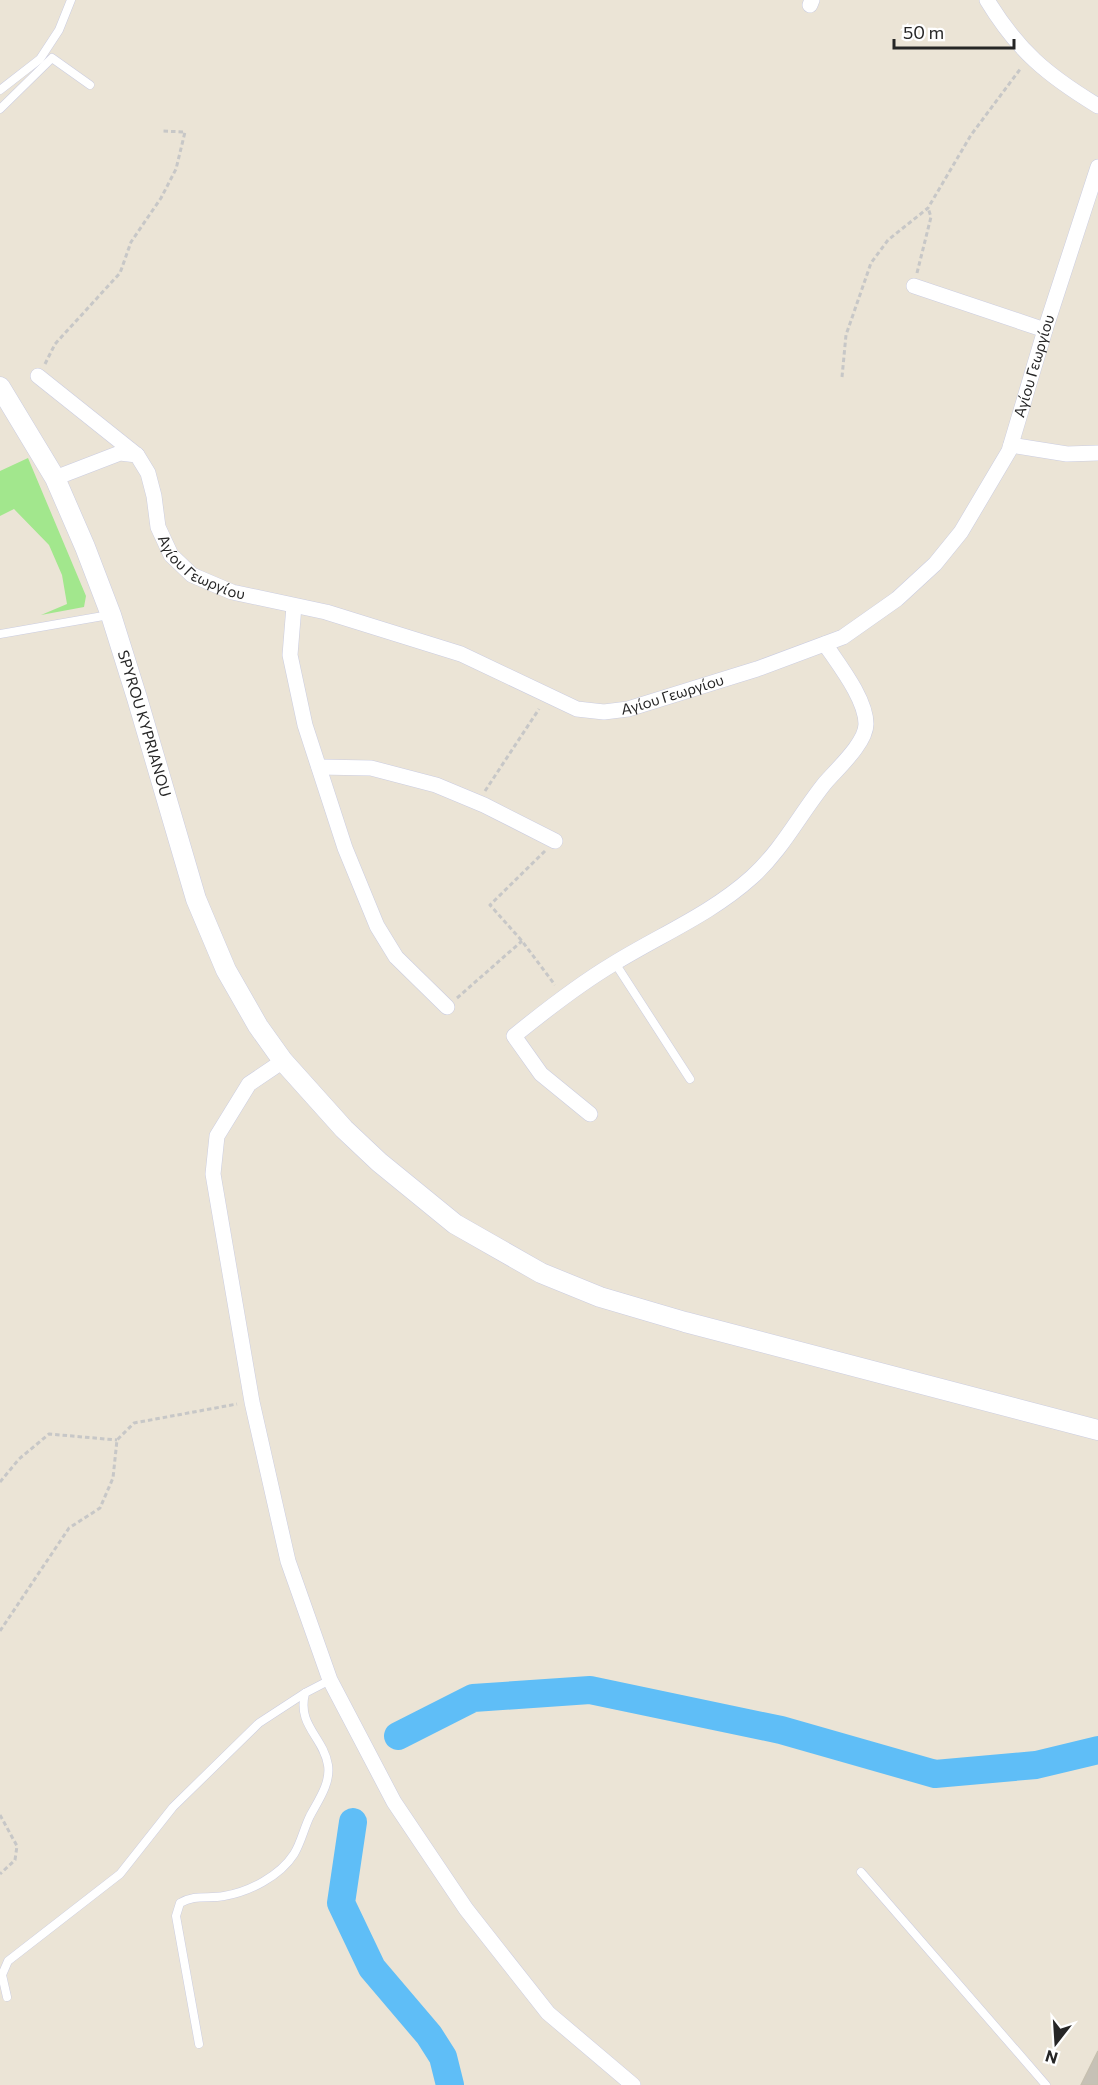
<svg xmlns="http://www.w3.org/2000/svg" width="1098" height="2085" font-family="Commissioner,sans-serif">
<style>
.green{fill:#a2e78d}
.lines{fill:none;stroke-linecap:round;stroke-linejoin:round}
.river{stroke:#5fbef7;stroke-width:28}
.building{fill:#c6c1b6;stroke:#c6c0b0;stroke-width:1.5;filter:url(#shadow)}
.service-casing{stroke:#cbcde1;stroke-width:9}
.minor-casing{stroke:#cbcde1;stroke-width:16}
.tertiary-casing{stroke:#cbcde1;stroke-width:21}
.path{stroke:#c7c7c7;stroke-width:3;stroke-dasharray:4.5 3;stroke-linecap:butt}
.service{stroke:#fff;stroke-width:8}
.minor{stroke:#fff;stroke-width:15}
.tertiary{stroke:#fff;stroke-width:20}
.labels{text-anchor:middle;stroke-width:6;stroke-linejoin:round;paint-order:stroke}
.street-label{font-size:15px;fill:#262626;stroke:#fff}
</style>
<defs>
<filter id="shadow"><feDropShadow dx="5.5" dy="-5.5" stdDeviation="1.5" flood-color="#0004"/></filter>
</defs>
<rect width="100%" height="100%" fill="#ebe4d6"/>
<!-- green -->
<path class="green" d="M 28,458 L 86,596 L 84,607 L 41,615 L 67,604 L 62,575 L 49,545 L 14,509 L 0,516 L 0,471 Z"/>
<g class="lines">
<!-- river -->
<g class="river">
<path d="M 398,1736 L 473,1698 L 590,1690 L 781,1730 L 935,1774 L 1036,1765 L 1098,1750"/>
<path d="M 353,1822 L 341,1903 L 372,1968 L 429,2035 L 443,2057 L 450,2085"/>
</g>
</g>
<!-- building -->
<path class="building" d="M 1098,2051 L 1098,2085 L 1081,2085 Z"/>
<g class="lines">
<defs>
<g id="service">
<path d="M 0,90 L 40,59 L 59,30 L 71,0"/>
<path d="M 0,109 L 52,58 L 90,85"/>
<path d="M 0,634 L 109,615"/>
<path d="M 615,963 L 690,1079"/>
<path d="M 861,1872 L 1046,2085"/>
<path d="M 7,1997 L 2,1975 L 8,1961 L 120,1874 L 173,1807 L 259,1723 L 305,1693"/>
<path d="M 199,2044 L 176,1916 L 180,1903 C 195,1894 208,1899 224,1896 C 249,1892 280,1876 294,1854 C 301,1843 304,1828 310,1816 C 318,1801 331,1783 328,1765 C 323,1736 297,1726 305,1693 L 330,1680"/>
</g>
<g id="minor">
<path d="M 987,0 C 1018,51 1047,75 1098,106"/>
<path d="M 810,5 L 812,0"/>
<path d="M 914,286 L 1045,330"/>
<path d="M 38,376 L 137,455"/>
<path d="M 1011,445 L 1067,454 L 1098,453"/>
<path id="s1" d="M 55,478 L 120,453 L 137,455 L 148,473 L 154,496 L 158,527 L 171,555 L 192,575 L 232,592 L 326,612 L 461,654 L 577,709 L 604,712 L 628,709 L 757,669 L 843,637 L 897,599 L 935,564 L 961,532 L 1009,451 L 1045,330 L 1098,167"/>
<path d="M 294,606 L 290,655 L 305,725 L 345,848 L 377,926 L 396,957 L 447,1007"/>
<path d="M 319,767 L 371,768 L 436,785 L 484,805 L 555,841"/>
<path d="M 283,1061 L 249,1084 L 217,1136 L 213,1174 L 252,1402 L 288,1561 L 330,1680 L 394,1802 L 466,1909 L 548,2013 L 633,2085"/>
<path d="M 590,1114 L 541,1074 L 514,1036 C 546,1010 578,985 613,964 C 660,935 711,914 752,877 C 782,850 800,814 825,783 C 837,769 866,743 866,724 C 866,699 839,665 825,644"/>
</g>
<g id="tertiary">
<path id="s2" d="M 0,387 L 55,478 L 85,547 L 111,615 L 137,698 L 196,899 L 226,970 L 258,1026 L 283,1061 L 344,1129 L 379,1162 L 455,1224 L 541,1273 L 600,1297 L 685,1322 L 1098,1430"/>
</g>
</defs>
<!-- service casing -->
<use href="#service" class="service-casing"/>
<!-- minor casing -->
<use href="#minor" class="minor-casing"/>
<!-- tertiary casing -->
<use href="#tertiary" class="tertiary-casing"/>
<!-- path -->
<g class="path">
<path d="M 917,273 L 931,217 L 928,208"/>
<path d="M 45,364 L 55,344 L 120,273 L 131,242 L 161,198 L 176,169 L 185,132 L 161,131"/>
<path d="M 842,377 L 846,335 L 871,263 L 888,240 L 928,208 L 971,135 L 1021,68"/>
<path d="M 485,791 L 539,709"/>
<path d="M 545,851 L 490,905 L 522,941 L 555,985"/>
<path d="M 457,998 L 522,941"/>
<path d="M 0,1482 L 19,1459 L 49,1434 L 117,1440"/>
<path d="M 0,1631 L 69,1528 L 100,1508 L 113,1478 L 117,1440 L 134,1423 L 237,1404"/>
<path d="M 0,1815 L 17,1846 L 15,1860 L 0,1874"/>
</g>
<!-- service -->
<use href="#service" class="service"/>
<!-- minor -->
<use href="#minor" class="minor"/>
<!-- tertiary -->
<use href="#tertiary" class="tertiary"/>
</g>
<g class="labels">
<!-- street labels -->
<g class="street-label">
<text dy="5" stroke="none"><textPath href="#s1" startOffset="1252">Αγίου Γεωργίου</textPath></text>
<text dy="5" stroke="none"><textPath href="#s1" startOffset="226">Αγίου Γεωργίου</textPath></text>
<text dy="5" stroke="none"><textPath href="#s1" startOffset="730">Αγίου Γεωργίου</textPath></text>
<text dy="5" stroke="none"><textPath href="#s2" startOffset="368">SPYROU KYPRIANOU</textPath></text>
</g>
</g>
<!-- north arrow -->
<g transform="translate(1056 2043) rotate(197)" stroke="#ffffff" stroke-width="4.5" paint-order="stroke">
<path d="M0-4.5L10 22L0 15L-10 22Z" fill="#262626"/>
<text y="-9" font-size="16" font-weight="bold" text-anchor="middle" fill="#262626">N</text>
</g>
<!-- scale -->
<path d="M894 39v9h120v-9" fill="none" stroke="#262626" stroke-width="3"/>
<text x="903" y="39" font-size="18" fill="#262626" stroke="#ffffff" stroke-width="4.5" paint-order="stroke">50 m</text>
</svg>
